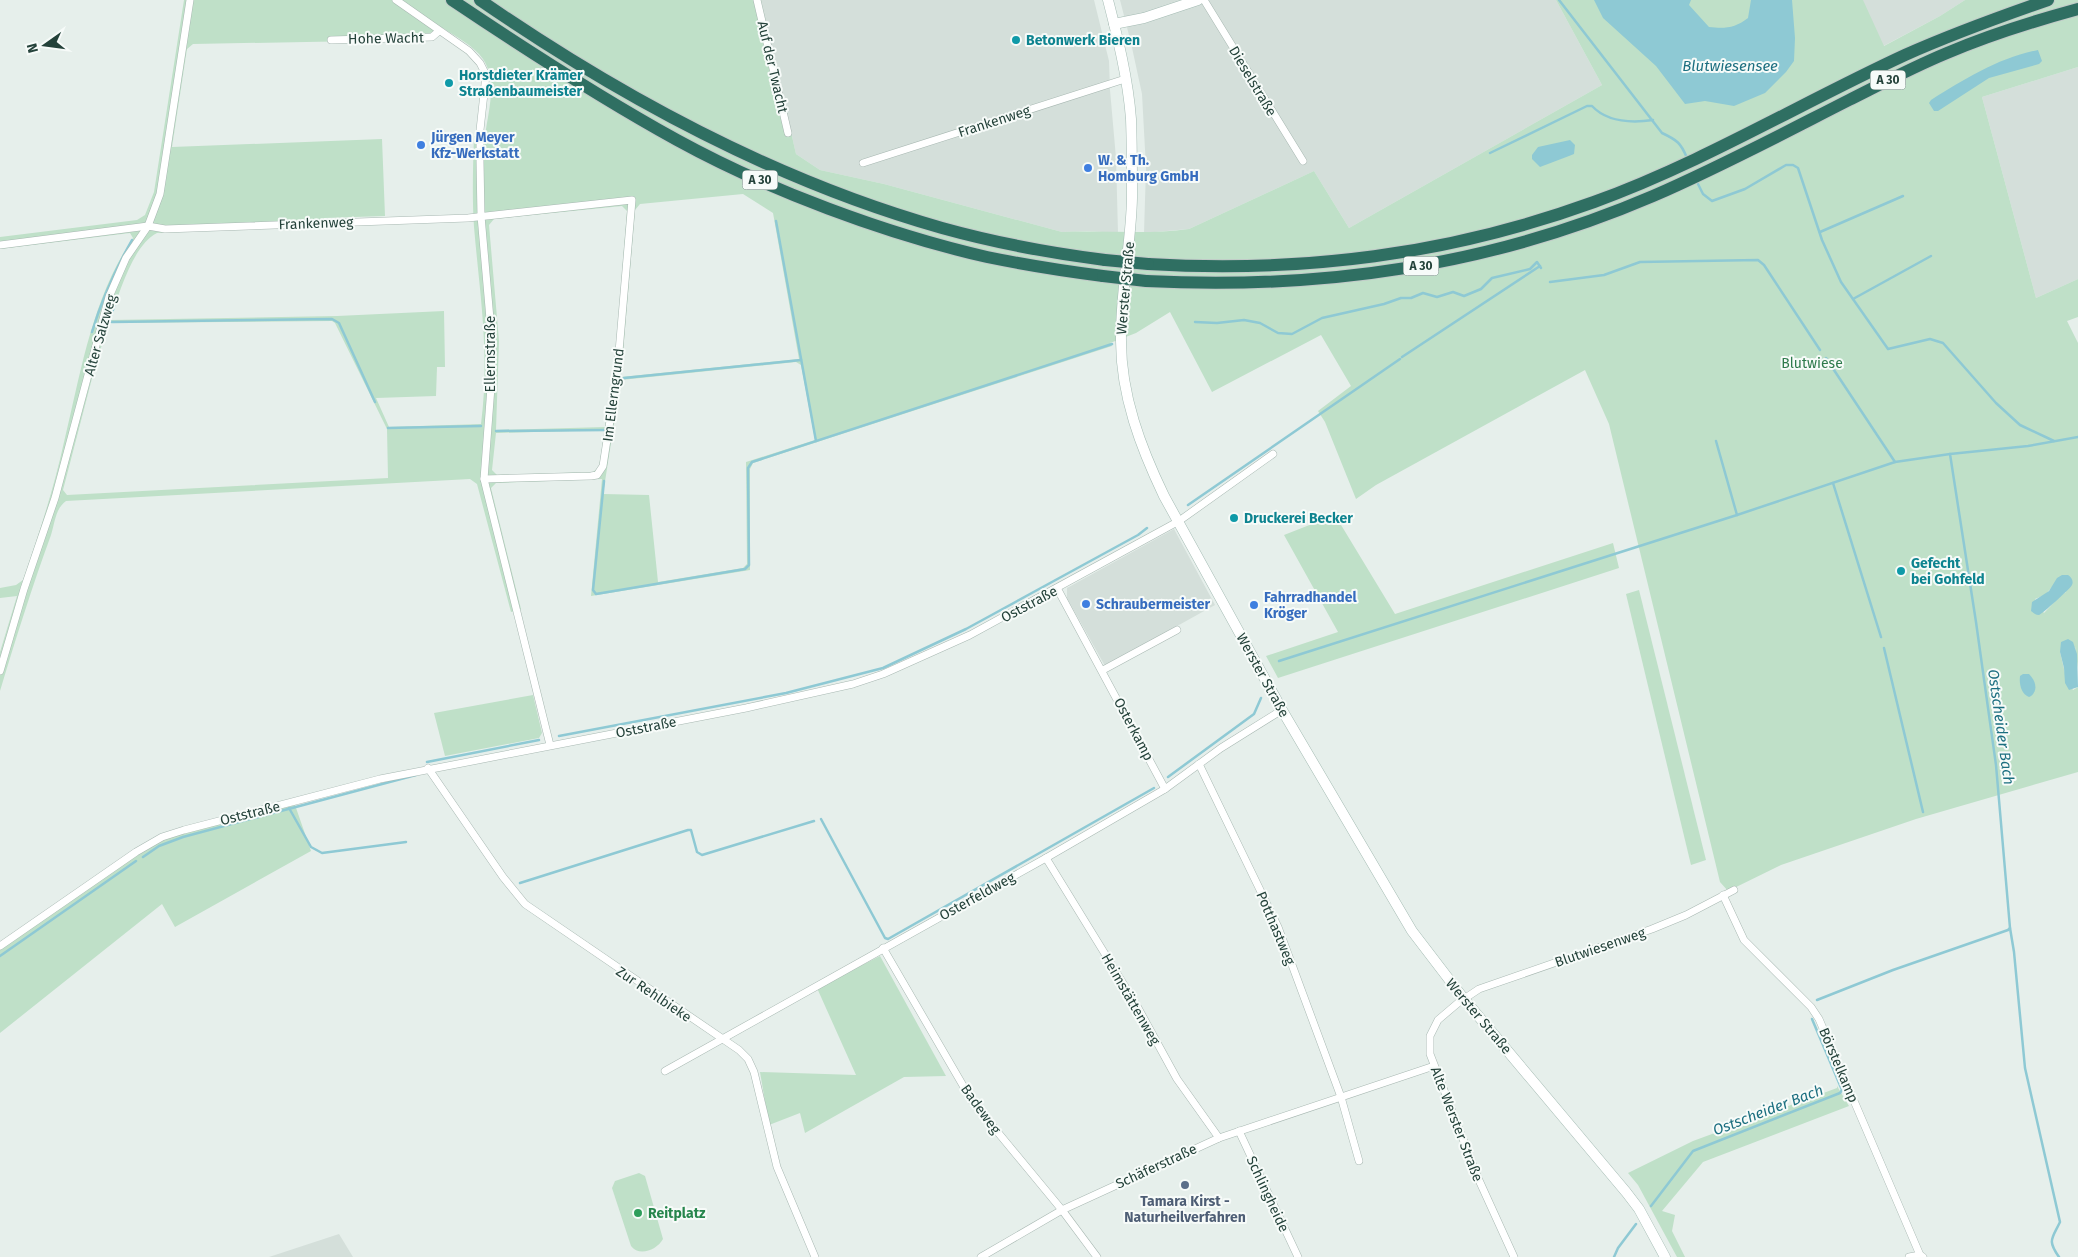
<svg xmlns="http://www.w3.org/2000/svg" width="2078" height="1257" font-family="'Fira Sans',sans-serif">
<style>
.built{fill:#d4dfda}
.green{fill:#bfe0c8;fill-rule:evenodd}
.water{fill:#8ec9d4}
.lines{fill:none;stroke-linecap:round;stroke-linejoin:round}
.stream{stroke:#8ec9d4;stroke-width:2.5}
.minor-casing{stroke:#a8b8b2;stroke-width:8}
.secondary-casing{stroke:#a4bbb3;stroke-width:11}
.motorway-casing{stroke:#c2cac8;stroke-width:14}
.minor{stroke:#fff;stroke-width:7}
.secondary{stroke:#fff;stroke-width:10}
.motorway{stroke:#2f6f62;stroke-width:12}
.motorway-bridge-casing{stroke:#c2cac8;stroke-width:14;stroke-linecap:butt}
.motorway-bridge{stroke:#2f6f62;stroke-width:12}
.culture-dot{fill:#0f9aa8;stroke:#f7fbf9;stroke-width:2}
.shop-dot{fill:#3f7fe0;stroke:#f7fbf9;stroke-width:2}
.service-dot{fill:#5c6f8a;stroke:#f7fbf9;stroke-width:2}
.leisure-dot{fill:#2e9e5b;stroke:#f7fbf9;stroke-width:2}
.labels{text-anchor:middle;stroke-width:4;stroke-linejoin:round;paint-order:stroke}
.shield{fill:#f7fbf9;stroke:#637a73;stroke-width:1}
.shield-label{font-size:12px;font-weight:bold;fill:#24423a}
.street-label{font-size:14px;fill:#24423a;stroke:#f7fbf9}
.culture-label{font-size:14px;font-weight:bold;fill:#0d838f;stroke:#f7fbf9;text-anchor:start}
.shop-label{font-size:14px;font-weight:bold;fill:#366cbe;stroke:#f7fbf9;text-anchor:start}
.park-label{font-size:14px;fill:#2d7a4b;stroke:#f7fbf9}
.service-label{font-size:14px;font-weight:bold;fill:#4e5e75;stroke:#f7fbf9}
.leisure-label{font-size:14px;font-weight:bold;fill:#27864d;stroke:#f7fbf9;text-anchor:start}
.water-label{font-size:15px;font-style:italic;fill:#1c6f80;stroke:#f7fbf9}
</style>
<rect width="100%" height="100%" fill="#e6efeb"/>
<!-- built -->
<g class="built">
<path d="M 761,0 L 1094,0 L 1109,61 L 1110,90 L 1116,158 L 1118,233 L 1087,231 L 1062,232 L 884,184 L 820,170 L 796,154 Z"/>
<path d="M 1120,0 L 1556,0 L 1602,85 L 1349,228 L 1314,171 L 1189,229 L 1144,233 L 1146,168 L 1142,94 L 1131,43 Z"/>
<path d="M 1814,0 L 1965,0 L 1940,16 L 1840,69 Z"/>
<path d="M 2078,67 L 2078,279 L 2036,298 L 1982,97 Z"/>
<path d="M 1174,529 L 1215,605 L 1105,666 L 1067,598 L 1067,588 Z"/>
<path d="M 339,1234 L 353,1257 L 269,1257 Z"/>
</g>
<!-- green -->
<g class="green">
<path d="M 184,0 L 761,0 L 796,154 L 820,170 L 884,184 L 1062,232 C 1104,230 1147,235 1189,229 L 1314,171 L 1349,228 L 1602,85 L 1556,0 L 1863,0 L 1884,46 L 1940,16 L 1965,0 L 2078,0 L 2078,67 L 1982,97 L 2036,298 L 2078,279 L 2078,317 L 2067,321 L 2078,343 L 2078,668 L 2075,647 L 2060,652 L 2065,673 L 2073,690 L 2078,687 L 2078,772 L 1916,819 L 1781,865 L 1728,891 L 1720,882 L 1609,424 L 1585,370 L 1376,485 L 1356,499 L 1325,422 L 1318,411 L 1351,386 L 1321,335 L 1212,392 L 1170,312 L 1136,333 L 1110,343 L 1112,346 L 753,463 L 750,469 L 750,570 L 591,596 L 602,479 L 496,483 L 491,488 L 521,609 L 511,612 L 477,484 L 470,479 L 66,501 C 55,509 55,523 51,535 C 32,587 16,638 0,691 L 0,652 L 17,596 L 0,598 L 0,588 L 16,585 L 23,580 C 39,534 54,488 64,442 C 81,372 92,298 133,238 L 130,233 L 0,249 L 0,237 L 137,220 L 145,215 L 154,192 ZM 443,28 C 456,37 474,46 483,59 C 498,81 488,112 485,136 L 474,136 C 473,166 472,197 474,227 C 480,297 490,353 481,424 L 389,427 L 376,398 L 436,396 L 437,367 L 445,367 L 444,311 L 337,316 L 111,320 L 110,318 C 120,293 132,246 157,233 L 324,226 L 324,218 L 385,216 L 382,139 L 172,147 L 187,49 L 193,44 L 412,40 ZM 743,194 L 773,213 L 799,359 L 621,377 L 635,210 L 640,204 ZM 622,206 L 627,211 L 614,376 L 605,427 L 496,430 L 499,341 L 489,225 L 494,219 ZM 332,321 L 335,323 L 387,429 L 388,478 L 67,495 L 63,490 L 96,363 L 109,323 ZM 796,362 L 801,365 L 815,440 L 746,462 L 747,564 L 743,568 L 658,582 L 649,495 L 603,494 L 621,380 ZM 605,430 L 599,467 L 593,472 L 497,475 L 492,470 L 496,433 ZM 2053,586 L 2066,592 L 2060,596 L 2044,613 L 2035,599 L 2045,595 Z"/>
<path d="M 1335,515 L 1395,614 L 1613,543 L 1619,568 L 1278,678 L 1266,656 L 1338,632 L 1284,535 Z"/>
<path d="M 1639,590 L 1706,860 L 1691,865 L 1626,594 Z"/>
<path d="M 533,695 L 542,733 L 539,738 L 445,756 L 434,713 Z"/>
<path d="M 295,805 L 311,851 L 175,927 L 162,904 L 0,1033 L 0,945 L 163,838 Z"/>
<path d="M 880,956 L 946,1076 L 904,1077 L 805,1133 L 800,1113 L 769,1125 L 760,1072 L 856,1075 L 817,988 Z"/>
<path d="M 1837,1086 L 1849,1106 L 1703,1162 L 1662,1211 L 1675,1215 L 1672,1231 L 1685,1257 L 1677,1257 L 1638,1185 L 1628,1173 L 1693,1141 L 1837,1088 Z"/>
<path d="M 639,1173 L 645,1176 L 663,1239 C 657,1250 639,1257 631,1246 L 612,1188 L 615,1181 Z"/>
</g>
<!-- water -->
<g class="water">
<path d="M 1594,0 L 1691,0 L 1689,5 L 1709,27 C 1725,29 1735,28 1748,18 L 1751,0 L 1792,0 L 1795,38 L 1794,61 L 1786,72 L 1765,93 L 1734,106 L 1705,101 L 1685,104 L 1656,66 L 1603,18 Z"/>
<path d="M 2038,50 L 2042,61 L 2039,64 L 1989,78 L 1938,111 L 1934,111 L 1929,103 L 1931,100 C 1965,79 1998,58 2038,50 Z"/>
<path d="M 1570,140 L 1575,145 L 1574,154 L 1569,156 L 1540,167 L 1532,159 L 1532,155 L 1538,147 Z"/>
<path d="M 2062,575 L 2068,575 C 2071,577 2074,581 2072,585 C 2071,588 2041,615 2039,615 C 2035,615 2034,613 2031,611 L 2032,602 L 2049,591 L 2057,578 Z"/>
<path d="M 2068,639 L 2073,642 L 2077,654 L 2078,687 L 2069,690 L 2065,683 L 2064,668 L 2060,652 L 2061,642 Z"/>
<path d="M 2023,674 L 2029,674 C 2036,681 2039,692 2029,697 C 2021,694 2019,684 2020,676 Z"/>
</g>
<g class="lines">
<!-- stream -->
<g class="stream">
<path d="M 1559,0 L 1662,133 C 1677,140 1681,143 1687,158"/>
<path d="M 1490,153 L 1587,106 L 1592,106 C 1607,122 1632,123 1653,120"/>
<path d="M 1697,182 L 1703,194 L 1712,201 L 1745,189 L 1786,165 L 1793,165 L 1798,168 L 1822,240 L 1841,282 L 1888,349 L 1930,339 L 1943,343 L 1996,403 L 2020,425 L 2054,441"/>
<path d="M 776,221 L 816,441"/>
<path d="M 1820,232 L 1903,196"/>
<path d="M 1550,282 L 1604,275 L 1640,262 L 1758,260 L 1764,265 L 1820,350"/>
<path d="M 1853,299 L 1931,256"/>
<path d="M 113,303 L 115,304 L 109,321 L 112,322 L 332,319 L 339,323 L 375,402"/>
<path d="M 1195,322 L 1217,323 L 1244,320 L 1260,323 L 1278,333 L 1292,334 L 1322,318 L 1384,304 L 1401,298 L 1411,298 L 1423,293 L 1437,297 L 1453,292 L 1464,296 L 1481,289 L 1492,278 L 1530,269 L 1537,262 L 1541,268"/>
<path d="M 92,332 C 102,299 115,270 132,240"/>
<path d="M 1402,357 L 1540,266"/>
<path d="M 1826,358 L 1895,462"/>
<path d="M 624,378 L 801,360"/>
<path d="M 388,428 L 481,426"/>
<path d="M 496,431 L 606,430"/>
<path d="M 1716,441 L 1737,515"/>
<path d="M 604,481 L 593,590 L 596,594 L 745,569 L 749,565 L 748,468 L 752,462 L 1112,344"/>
<path d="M 1833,483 L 1881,637"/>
<path d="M 1188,505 L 1400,359"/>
<path d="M 1884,648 L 1923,812"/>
<path d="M 1279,661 L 1737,515 L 1895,462 L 1950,454"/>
<path d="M 559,736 L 786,693 L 883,668 L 966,629 L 1138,535 L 1147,528"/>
<path d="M 427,762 L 539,740"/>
<path d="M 1168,777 L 1254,714 L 1261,698"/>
<path d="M 289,808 L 311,847 L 322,853 L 406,842"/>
<path d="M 821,819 L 885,938 L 888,939 L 1154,788"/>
<path d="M 143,857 L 159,846 L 183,837 L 416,775"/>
<path d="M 520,883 L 688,830 L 691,830 L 697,852 L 702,855 L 814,821"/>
<path d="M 2010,928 L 2014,952 L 2025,1068 L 2060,1222 C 2052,1239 2047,1240 2059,1257"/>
<path d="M 0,956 L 136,861"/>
<path d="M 1817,1000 L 1893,970 L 2008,930 L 2010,928 L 1996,765 L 1976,622 L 1950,454 L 2028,446 L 2078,437"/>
<path d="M 1651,1206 L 1693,1151 L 1840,1093 L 1842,1090 L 1812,1019"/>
<path d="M 1614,1257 L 1618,1248 L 1636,1224"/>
</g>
<defs>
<g id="minor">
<path d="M 396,0 L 469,51 L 480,63 L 486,75 L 480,130 L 480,162 L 481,216 L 492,342 L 492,374 L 484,479 L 550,745"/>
<path d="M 757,0 L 788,133"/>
<path d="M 1204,0 L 1303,161"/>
<path d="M 331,40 L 432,37 L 439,31"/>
<path d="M 863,163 L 1125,79"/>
<path d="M 0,245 L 148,226 L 165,229 L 468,218 L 632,200 L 617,375 L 603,466 L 597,475 L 591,476 L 484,479"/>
<path d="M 1057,588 L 1165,789"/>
<path d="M 1103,670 L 1177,630"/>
<path d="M 0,671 L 24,589 L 55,498 L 109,297 L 126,258 L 148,226 L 160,194 L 190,0"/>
<path d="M 1199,764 L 1278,927 L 1341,1097 L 1359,1161"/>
<path d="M 428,768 L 503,877 L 525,904 L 739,1050 L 748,1059 L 754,1072 L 777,1167 L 815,1257"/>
<path d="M 1046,858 L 1137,1006 L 1177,1079 L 1219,1138"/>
<path d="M 1723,895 L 1744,940 L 1811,1007 L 1819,1019 L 1920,1255 L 1923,1257"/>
<path d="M 0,946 L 136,852 L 162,837 L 184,830 L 380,779 L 746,708 L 853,684 L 883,674 L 970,635 L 1179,521 L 1273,454"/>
<path d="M 883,948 L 972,1101 L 1062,1210 L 1097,1257"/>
<path d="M 665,1071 L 1046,858 L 1165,789 L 1221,748 L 1282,710"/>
<path d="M 1239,1131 L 1298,1257"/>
<path d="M 981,1257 L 1062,1210 L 1219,1138 L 1434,1066"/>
<path d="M 1514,1257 L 1478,1178 L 1430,1054 L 1430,1036 L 1438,1020 L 1458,1003 L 1479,989 L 1652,929 L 1686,915 L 1734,890"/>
<path d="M 1909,1257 L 1920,1255"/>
</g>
<g id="secondary">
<path d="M 1108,0 C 1118,39 1128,79 1131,119 C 1132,145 1132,172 1132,198 C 1131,246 1120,293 1121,341 C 1121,396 1141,448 1164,496 L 1282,710 L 1412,931 L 1464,999 L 1626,1192 L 1639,1209 L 1665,1257"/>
<path d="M 1114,24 L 1144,18 L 1198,0"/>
</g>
<g id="motorway">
<path d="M 452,0 C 525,49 599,97 677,140 C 768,190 886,234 987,257 C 1026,265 1064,271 1103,276"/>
<path d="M 480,0 C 622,98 776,181 942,228 C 996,243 1050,253 1105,260"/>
<path d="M 1148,264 C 1303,273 1448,255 1594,202 C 1702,163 1801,103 1905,55 C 1952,34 1999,17 2048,0"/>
<path d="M 1146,281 C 1323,290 1490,266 1653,196 C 1720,167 1784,133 1849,100 C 1881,84 1913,67 1947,53 C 1989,35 2034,21 2078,9"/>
</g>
</defs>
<!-- minor casing -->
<use href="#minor" class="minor-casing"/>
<!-- secondary casing -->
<use href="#secondary" class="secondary-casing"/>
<!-- motorway casing -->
<use href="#motorway" class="motorway-casing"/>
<!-- minor -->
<use href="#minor" class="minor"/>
<!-- secondary -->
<use href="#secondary" class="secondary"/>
<!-- motorway -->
<use href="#motorway" class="motorway"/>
<defs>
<g id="motorway-bridge">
<path d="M 1105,260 L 1148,264"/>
<path d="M 1103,276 L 1146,281"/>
</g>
</defs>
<!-- motorway-bridge casing -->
<use href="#motorway-bridge" class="motorway-bridge-casing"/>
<!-- motorway-bridge -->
<use href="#motorway-bridge" class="motorway-bridge"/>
</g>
<!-- markers -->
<g class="culture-dot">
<circle cx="1016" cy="40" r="5"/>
<circle cx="449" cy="83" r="5"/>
<circle cx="1234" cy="518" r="5"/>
<circle cx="1901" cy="571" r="5"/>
</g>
<g class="shop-dot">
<circle cx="421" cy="145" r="5"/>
<circle cx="1088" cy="168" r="5"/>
<circle cx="1086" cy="604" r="5"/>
<circle cx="1254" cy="605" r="5"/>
</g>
<circle class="service-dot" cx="1185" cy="1185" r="5"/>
<circle class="leisure-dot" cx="638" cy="1213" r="5"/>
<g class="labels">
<!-- shield labels -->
<g class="shield">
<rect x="1870.5" y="70.5" width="35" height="19" rx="4"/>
<rect x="742.5" y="170.5" width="35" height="19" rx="4"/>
<rect x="1403.5" y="256.5" width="35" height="19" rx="4"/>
</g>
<g class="shield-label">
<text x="1888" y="84">A 30</text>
<text x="760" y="184">A 30</text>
<text x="1421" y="270">A 30</text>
</g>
<!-- street labels -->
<g class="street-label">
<text transform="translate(386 38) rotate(-1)" y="5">Hohe Wacht</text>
<text transform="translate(773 67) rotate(77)" y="5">Auf der Twacht</text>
<text transform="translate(1253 81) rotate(59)" y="5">Dieselstraße</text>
<text transform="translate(994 121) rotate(-18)" y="5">Frankenweg</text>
<text transform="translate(316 223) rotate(-2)" y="5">Frankenweg</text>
<text transform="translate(1125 288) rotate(-85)" y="5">Werster Straße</text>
<text transform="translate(100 335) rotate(-74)" y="5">Alter Salzweg</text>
<text transform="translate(490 354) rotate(-90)" y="5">Ellernstraße</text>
<text transform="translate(613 395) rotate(-83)" y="5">Im Ellerngrund</text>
<text transform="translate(1029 604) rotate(-28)" y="5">Oststraße</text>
<text transform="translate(1263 675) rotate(61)" y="5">Werster Straße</text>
<text transform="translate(646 727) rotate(-11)" y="5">Oststraße</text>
<text transform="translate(1134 729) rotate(62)" y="5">Osterkamp</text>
<text transform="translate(250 813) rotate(-14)" y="5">Oststraße</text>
<text transform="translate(977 896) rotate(-29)" y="5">Osterfeldweg</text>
<text transform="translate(1276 928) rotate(67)" y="5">Potthastweg</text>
<text transform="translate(1600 947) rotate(-19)" y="5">Blutwiesenweg</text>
<text transform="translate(654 994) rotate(34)" y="5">Zur Rehlbieke</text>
<text transform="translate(1131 999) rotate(60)" y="5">Heimstättenweg</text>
<text transform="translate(1479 1016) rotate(50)" y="5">Werster Straße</text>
<text transform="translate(1839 1065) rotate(67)" y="5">Börstelkamp</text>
<text transform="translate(981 1109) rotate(54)" y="5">Badeweg</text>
<text transform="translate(1457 1124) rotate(69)" y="5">Alte Werster Straße</text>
<text transform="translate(1156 1166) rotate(-25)" y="5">Schäferstraße</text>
<text transform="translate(1268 1194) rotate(65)" y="5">Schlingheide</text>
</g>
<!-- culture labels -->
<g class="culture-label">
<text x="1026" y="45">Betonwerk Bieren</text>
<text x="459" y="80">Horstdieter Krämer<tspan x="459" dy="16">Straßenbaumeister</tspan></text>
<text x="1244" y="523">Druckerei Becker</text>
<text x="1911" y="568">Gefecht<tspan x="1911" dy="16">bei Gohfeld</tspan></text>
</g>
<!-- shop labels -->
<g class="shop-label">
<text x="431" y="142">Jürgen Meyer<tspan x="431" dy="16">Kfz-Werkstatt</tspan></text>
<text x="1098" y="165">W. &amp; Th.<tspan x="1098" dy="16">Homburg GmbH</tspan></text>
<text x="1264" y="602">Fahrradhandel<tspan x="1264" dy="16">Kröger</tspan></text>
<text x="1096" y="609">Schraubermeister</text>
</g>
<!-- park labels -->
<g class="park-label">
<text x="1812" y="368">Blutwiese</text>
</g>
<!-- service labels -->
<g class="service-label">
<text x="1185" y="1206">Tamara Kirst -<tspan x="1185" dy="16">Naturheilverfahren</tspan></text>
</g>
<!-- leisure labels -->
<g class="leisure-label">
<text x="648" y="1218">Reitplatz</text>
</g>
<!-- water labels -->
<g class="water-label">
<text x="1730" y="71">Blutwiesensee</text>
<text transform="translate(2001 727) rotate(82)" y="5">Ostscheider Bach</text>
<text transform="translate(1768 1110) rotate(-21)" y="5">Ostscheider Bach</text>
</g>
</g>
<!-- north arrow -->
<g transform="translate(45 45) rotate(256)" stroke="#f7fbf9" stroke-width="4" paint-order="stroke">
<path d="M0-4L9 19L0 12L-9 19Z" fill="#24423a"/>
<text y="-8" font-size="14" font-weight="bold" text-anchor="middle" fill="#24423a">N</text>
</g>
</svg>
